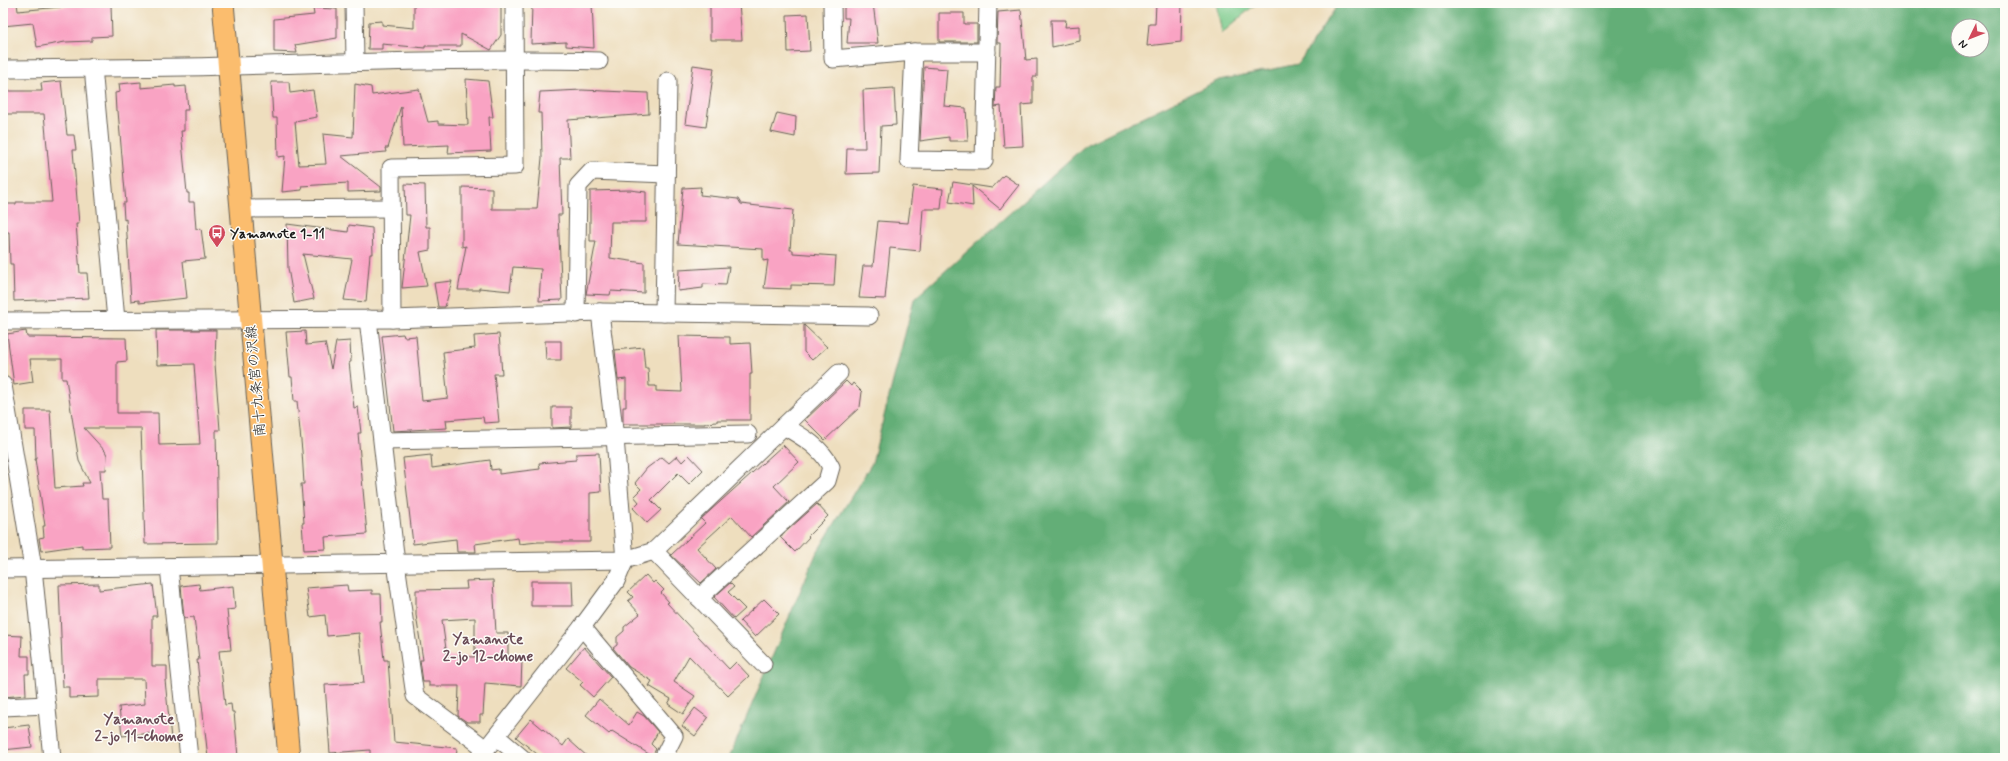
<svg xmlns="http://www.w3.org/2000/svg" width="2008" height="761" font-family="Mynerve,'Klee One',sans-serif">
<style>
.green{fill:#7bca8b;stroke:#4c7354}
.forest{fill:#64ae77;stroke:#40654a;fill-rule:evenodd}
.building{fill:#f9a3c3;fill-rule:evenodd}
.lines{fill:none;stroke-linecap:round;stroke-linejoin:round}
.minor-casing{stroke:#666055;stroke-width:19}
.major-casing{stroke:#666055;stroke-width:23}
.minor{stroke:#fff;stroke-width:17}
.major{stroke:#fbbd6e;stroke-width:21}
.labels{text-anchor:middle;stroke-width:3;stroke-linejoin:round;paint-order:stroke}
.poi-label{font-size:14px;font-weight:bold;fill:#1c1c1c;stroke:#fdfcf7;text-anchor:start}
.street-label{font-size:14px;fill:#1c1c1c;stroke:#fdfcf7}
.neighbourhood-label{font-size:15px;font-weight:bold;fill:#694b56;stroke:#fdfcf7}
</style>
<rect width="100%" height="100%" fill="#fdfcf7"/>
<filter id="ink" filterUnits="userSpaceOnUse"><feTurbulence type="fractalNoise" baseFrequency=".025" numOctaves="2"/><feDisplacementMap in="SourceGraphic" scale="8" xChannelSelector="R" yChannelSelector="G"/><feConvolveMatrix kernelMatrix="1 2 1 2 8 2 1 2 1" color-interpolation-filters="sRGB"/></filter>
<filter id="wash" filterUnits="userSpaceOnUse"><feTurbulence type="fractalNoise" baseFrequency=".012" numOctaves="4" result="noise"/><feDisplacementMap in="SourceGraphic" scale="16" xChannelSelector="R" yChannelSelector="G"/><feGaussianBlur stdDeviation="0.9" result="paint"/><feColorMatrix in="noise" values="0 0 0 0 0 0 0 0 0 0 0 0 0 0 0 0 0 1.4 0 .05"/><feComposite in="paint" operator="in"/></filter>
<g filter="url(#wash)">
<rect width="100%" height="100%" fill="#eedebe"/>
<!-- green -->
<path class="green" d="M 1216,3 L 1257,3 L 1222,33 Z"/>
<!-- forest -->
<path class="forest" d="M 1339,3 L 2005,3 L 2005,758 L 729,758 L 816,554 L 872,463 L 914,299 L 1087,144 L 1219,80 L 1298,64 ZM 1958,26 L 1982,26 L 1982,50 L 1958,50 Z"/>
<g id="blocks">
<!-- building -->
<g class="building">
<path d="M 3,3 L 17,3 L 18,11 L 70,6 L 111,5 L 112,36 L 92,37 L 92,41 L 65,42 L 37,47 L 33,23 L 3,26 Z"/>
<path d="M 414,3 L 501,3 L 501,35 L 491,50 L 461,34 L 461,46 L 425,46 L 425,48 L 382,44 L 382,49 L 368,49 L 369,22 L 382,21 L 382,25 L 414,28 Z"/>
<path d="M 532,3 L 592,3 L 594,48 L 566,46 L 566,42 L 531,44 Z"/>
<path d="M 710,3 L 739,3 L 742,40 L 710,40 Z"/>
<path d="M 844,3 L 873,3 L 878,43 L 847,43 L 849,18 L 844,18 Z"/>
<path d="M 1156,3 L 1182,3 L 1181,42 L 1147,46 L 1149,24 L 1155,24 Z"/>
<path d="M 313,8 L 337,9 L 337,38 L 295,45 L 297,53 L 274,52 L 274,19 L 314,15 Z"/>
<path d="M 1021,10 L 1026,60 L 1037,59 L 1037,77 L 1033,77 L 1033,104 L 1021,105 L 1023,146 L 1004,147 L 1001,106 L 995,107 L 996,87 L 1000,87 L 1001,43 L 997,43 L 998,12 Z"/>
<path d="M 939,13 L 964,13 L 964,24 L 977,24 L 977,42 L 939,42 Z"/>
<path d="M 808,14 L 810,51 L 788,52 L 787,15 Z"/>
<path d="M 1051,20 L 1066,20 L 1065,27 L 1080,26 L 1080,41 L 1052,47 Z"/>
<path d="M 693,65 L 714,68 L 706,127 L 685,124 Z"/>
<path d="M 924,67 L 947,69 L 944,106 L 966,108 L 968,141 L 949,141 L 949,137 L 920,141 Z"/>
<path d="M 466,79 L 488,81 L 493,117 L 489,117 L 491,151 L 448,153 L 449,145 L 403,147 L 401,106 L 388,148 L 385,148 L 386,152 L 341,156 L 381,187 L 381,191 L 348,192 L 348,183 L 301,186 L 302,190 L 282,192 L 285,156 L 278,157 L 277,118 L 273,118 L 271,82 L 289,82 L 290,93 L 313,90 L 317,117 L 295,121 L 299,165 L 326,164 L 323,134 L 353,137 L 355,84 L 371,87 L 372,95 L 419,89 L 428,122 L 438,121 L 438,124 L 468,125 Z"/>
<path d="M 61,81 L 67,135 L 74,135 L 76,150 L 73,150 L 79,224 L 76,224 L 80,273 L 87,273 L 89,298 L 14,301 L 13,264 L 10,264 L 9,232 L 3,232 L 3,204 L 16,204 L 16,202 L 52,202 L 44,114 L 3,114 L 3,91 L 42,91 L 41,83 Z"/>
<path d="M 141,82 L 141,88 L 175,85 L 175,87 L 186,86 L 188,110 L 184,110 L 184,131 L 181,131 L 187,193 L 189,193 L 189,202 L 194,202 L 196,229 L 201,228 L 205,259 L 183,261 L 187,298 L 139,303 L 139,300 L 131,301 L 126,219 L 124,220 L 123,203 L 126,203 L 118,111 L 116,111 L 115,93 L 120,92 L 119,84 Z"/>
<path d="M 894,88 L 896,125 L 881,126 L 879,173 L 846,174 L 847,148 L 865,148 L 863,90 Z"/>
<path d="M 582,90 L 648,93 L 649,114 L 568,120 L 570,158 L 560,158 L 562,215 L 558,215 L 562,300 L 539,301 L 541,269 L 513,267 L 510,291 L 479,288 L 479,290 L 458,290 L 466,246 L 462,247 L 462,187 L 492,188 L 492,209 L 537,209 L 542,158 L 541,113 L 538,113 L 540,92 Z"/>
<path d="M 777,113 L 796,117 L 795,137 L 771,132 Z"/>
<path d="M 1004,175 L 1019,185 L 1000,209 L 972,186 L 973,206 L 949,202 L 953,182 L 992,188 Z"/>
<path d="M 405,184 L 425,185 L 426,227 L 430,227 L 430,250 L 420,252 L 427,286 L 402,288 L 410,215 L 406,215 Z"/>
<path d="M 913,186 L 943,189 L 941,209 L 923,209 L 920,251 L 890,248 L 885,299 L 859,298 L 863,266 L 873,266 L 878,221 L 908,223 Z"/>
<path d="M 701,187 L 700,195 L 738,199 L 741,204 L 793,210 L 790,250 L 793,250 L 793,253 L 836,256 L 834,286 L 791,285 L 791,289 L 764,288 L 768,260 L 763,261 L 763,249 L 678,244 L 683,188 Z"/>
<path d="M 630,190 L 646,192 L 646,222 L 611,222 L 610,258 L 644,263 L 644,293 L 611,291 L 610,295 L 586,294 L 596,241 L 590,241 L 590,191 Z"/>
<path d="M 287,224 L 348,232 L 349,225 L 372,228 L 373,254 L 370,254 L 366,302 L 344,300 L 352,259 L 303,254 L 314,299 L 294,303 L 288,268 Z"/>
<path d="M 729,267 L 726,285 L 703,284 L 703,288 L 678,291 L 679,270 Z"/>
<path d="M 452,281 L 445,307 L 438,307 L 434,283 Z"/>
<path d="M 804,325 L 827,347 L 812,360 L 804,352 Z"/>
<path d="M 156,330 L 216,330 L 215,364 L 220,430 L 216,430 L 218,543 L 145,544 L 141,428 L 84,428 L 105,451 L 107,455 L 106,470 L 100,470 L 102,499 L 108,499 L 110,547 L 82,548 L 82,545 L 41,551 L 39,538 L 44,537 L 43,526 L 45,526 L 35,459 L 36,459 L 35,430 L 25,430 L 25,410 L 50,410 L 55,488 L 83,486 L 82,483 L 90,483 L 79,461 L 66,379 L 62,379 L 62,359 L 30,359 L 33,382 L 14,385 L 7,334 L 26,331 L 27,337 L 126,338 L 127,361 L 117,362 L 117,413 L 158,413 L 159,445 L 200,444 L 194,364 L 157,365 Z"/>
<path d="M 305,331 L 306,345 L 325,343 L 331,369 L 336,342 L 350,341 L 351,362 L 349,362 L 354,408 L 358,407 L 361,433 L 358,433 L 367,534 L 325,537 L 326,549 L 304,550 L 302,523 L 304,523 L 301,484 L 304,484 L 302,451 L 297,401 L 294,401 L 292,377 L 290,377 L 286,332 Z"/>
<path d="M 403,334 L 404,337 L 416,336 L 422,401 L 448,398 L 443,352 L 475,348 L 474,336 L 499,334 L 502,374 L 494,374 L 499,422 L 484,423 L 483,417 L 446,420 L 447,428 L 393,431 L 382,336 Z"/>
<path d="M 679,336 L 730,337 L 730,344 L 750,343 L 752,374 L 750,374 L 750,420 L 717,420 L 717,422 L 705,423 L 705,424 L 623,424 L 623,407 L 626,407 L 626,379 L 618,380 L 615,350 L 643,347 L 645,368 L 648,368 L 649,386 L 656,386 L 656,391 L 682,392 Z"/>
<path d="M 545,341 L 561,341 L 561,360 L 546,360 Z"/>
<path d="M 846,381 L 851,386 L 853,383 L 862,392 L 860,407 L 825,440 L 805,420 Z"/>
<path d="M 552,407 L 571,407 L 571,427 L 552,428 Z"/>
<path d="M 783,445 L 799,462 L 774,486 L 789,502 L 751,537 L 732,516 L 697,548 L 716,569 L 701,583 L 671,555 L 705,523 L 701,519 Z"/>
<path d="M 599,453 L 601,492 L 590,493 L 590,542 L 538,542 L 519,544 L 518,538 L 475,544 L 476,552 L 457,552 L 456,539 L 413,544 L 403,458 L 431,455 L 432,468 L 490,460 L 491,470 L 499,469 L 499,474 L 540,469 L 539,463 L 576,460 L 576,454 Z"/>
<path d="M 689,455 L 703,470 L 689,484 L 678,473 L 651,500 L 661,510 L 647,523 L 633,508 L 639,502 L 634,496 L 641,489 L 635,483 L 647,468 L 662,457 L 669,463 L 677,456 L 682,462 Z"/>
<path d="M 817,504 L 828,516 L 808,536 L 809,537 L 795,552 L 780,537 Z"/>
<path d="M 646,575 L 653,583 L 655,581 L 664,590 L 661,593 L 669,602 L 667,603 L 729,669 L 736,662 L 749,676 L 728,696 L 689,656 L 674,682 L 695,696 L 683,714 L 668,704 L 671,699 L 649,686 L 652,681 L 629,667 L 613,648 L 617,645 L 617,637 L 624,631 L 624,627 L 640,614 L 628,601 L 633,597 L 628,592 Z"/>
<path d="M 493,580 L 496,633 L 508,633 L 508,659 L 522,660 L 521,686 L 485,683 L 483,715 L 480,715 L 480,722 L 467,722 L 458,716 L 459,686 L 429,686 L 429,682 L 423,682 L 420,660 L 423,660 L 416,615 L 416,590 L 467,589 L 466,581 ZM 475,618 L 475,657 L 447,656 L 442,620 Z"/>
<path d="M 531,581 L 572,581 L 573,606 L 531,606 Z"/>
<path d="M 730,583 L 734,587 L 728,592 L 745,609 L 734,619 L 714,597 Z"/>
<path d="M 99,584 L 99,590 L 153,584 L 157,616 L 152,616 L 152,666 L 167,666 L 167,680 L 165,680 L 171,739 L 154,740 L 153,733 L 122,736 L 119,707 L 145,704 L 144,679 L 99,679 L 99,697 L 69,698 L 69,687 L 63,687 L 59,585 Z"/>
<path d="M 199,584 L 200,590 L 233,586 L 235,609 L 227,610 L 231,650 L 219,651 L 225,705 L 231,704 L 232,712 L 234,712 L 238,757 L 208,758 L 197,660 L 199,660 L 194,617 L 184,618 L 181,586 Z"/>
<path d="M 347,585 L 348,591 L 372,590 L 372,594 L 381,594 L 382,622 L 380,622 L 384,660 L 388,660 L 394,742 L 457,748 L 456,758 L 370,758 L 370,750 L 330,753 L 325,685 L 364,683 L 359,633 L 327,636 L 325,615 L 310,617 L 306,588 Z"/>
<path d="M 764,599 L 779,614 L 755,637 L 740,621 Z"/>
<path d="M 3,635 L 22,636 L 21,656 L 29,656 L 29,674 L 25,674 L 26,695 L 3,697 Z"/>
<path d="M 584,647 L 611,677 L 593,697 L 580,685 L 583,682 L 566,668 Z"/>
<path d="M 599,699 L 629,725 L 637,712 L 644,716 L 658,732 L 651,744 L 656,749 L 652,756 L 612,731 L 609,734 L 586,715 Z"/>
<path d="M 695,708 L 708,718 L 695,736 L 682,726 Z"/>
<path d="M 531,719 L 563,746 L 568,739 L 589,758 L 542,758 L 516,737 Z"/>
<path d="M 29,725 L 32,747 L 3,750 L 3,728 Z"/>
</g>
</g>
</g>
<g filter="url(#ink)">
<use href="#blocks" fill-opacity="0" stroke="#666055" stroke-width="1"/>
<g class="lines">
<defs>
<g id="minor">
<path d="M 354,3 L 355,61"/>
<path d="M 832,3 L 833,59 L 914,52 L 987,52"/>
<path d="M 914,52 L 909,160 L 984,161 L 988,3"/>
<path d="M 93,67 L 116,320"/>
<path d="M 3,69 C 79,68 154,68 230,66 C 353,63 475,58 599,61"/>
<path d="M 241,209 L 391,208"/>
<path d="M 664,313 L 668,81"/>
<path d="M 576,314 L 578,186 L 592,171 L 666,174"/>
<path d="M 368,319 L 396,563 L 415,696 L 486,749"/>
<path d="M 392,319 L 391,168 L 515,166 L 514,3"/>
<path d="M 3,321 L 392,319 L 600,312 L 869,316"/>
<path d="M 3,385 L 33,568 L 52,758"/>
<path d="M 383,441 L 748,434"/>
<path d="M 654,551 L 763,664"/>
<path d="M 169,567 L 189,758"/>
<path d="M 3,569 L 625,560 L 615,438 L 600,312"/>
<path d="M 699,598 L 827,481 L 831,467 C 821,447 803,437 784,426"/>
<path d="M 582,627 L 674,736 L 663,758"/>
<path d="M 3,707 L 47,705"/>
<path d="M 497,737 L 522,758"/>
<path d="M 479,758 L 582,627 L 616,581 L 625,560 L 654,551 L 839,373"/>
</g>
<path id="major" d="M 223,3 L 289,758"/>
</defs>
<!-- minor casing -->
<use href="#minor" class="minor-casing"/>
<!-- major casing -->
<use href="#major" class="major-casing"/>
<!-- minor -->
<use href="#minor" class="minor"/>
<!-- major -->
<use href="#major" class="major"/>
</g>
</g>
<!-- icons -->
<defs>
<symbol id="bus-pin" viewBox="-11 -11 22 30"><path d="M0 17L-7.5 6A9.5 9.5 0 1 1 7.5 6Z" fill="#d1495b" stroke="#fdfcf7"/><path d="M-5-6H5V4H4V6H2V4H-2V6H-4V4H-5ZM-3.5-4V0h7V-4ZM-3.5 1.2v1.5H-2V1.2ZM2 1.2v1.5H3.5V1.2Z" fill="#fff"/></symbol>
</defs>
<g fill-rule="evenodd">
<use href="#bus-pin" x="207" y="223" width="20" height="27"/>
</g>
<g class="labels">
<!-- poi labels -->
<g class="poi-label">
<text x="230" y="238">Yamanote 1-11</text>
</g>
<!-- street labels -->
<g class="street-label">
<text transform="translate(255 381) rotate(-95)" y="5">南十九条宮の沢線</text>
</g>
<!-- neighbourhood labels -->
<g class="neighbourhood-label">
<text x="488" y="644">Yamanote<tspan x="488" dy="17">2-jo 12-chome</tspan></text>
<text x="139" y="724">Yamanote<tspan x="139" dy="17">2-jo 11-chome</tspan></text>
</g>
</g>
<!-- margin -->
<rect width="2008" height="761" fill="none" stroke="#fdfcf7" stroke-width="16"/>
<!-- north arrow -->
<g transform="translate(1970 38) rotate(227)"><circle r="19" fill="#fdfcf7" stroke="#a3a29f"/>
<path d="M0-3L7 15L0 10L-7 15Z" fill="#d1495b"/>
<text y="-6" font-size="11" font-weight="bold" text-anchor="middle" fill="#1c1c1c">N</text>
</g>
</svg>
